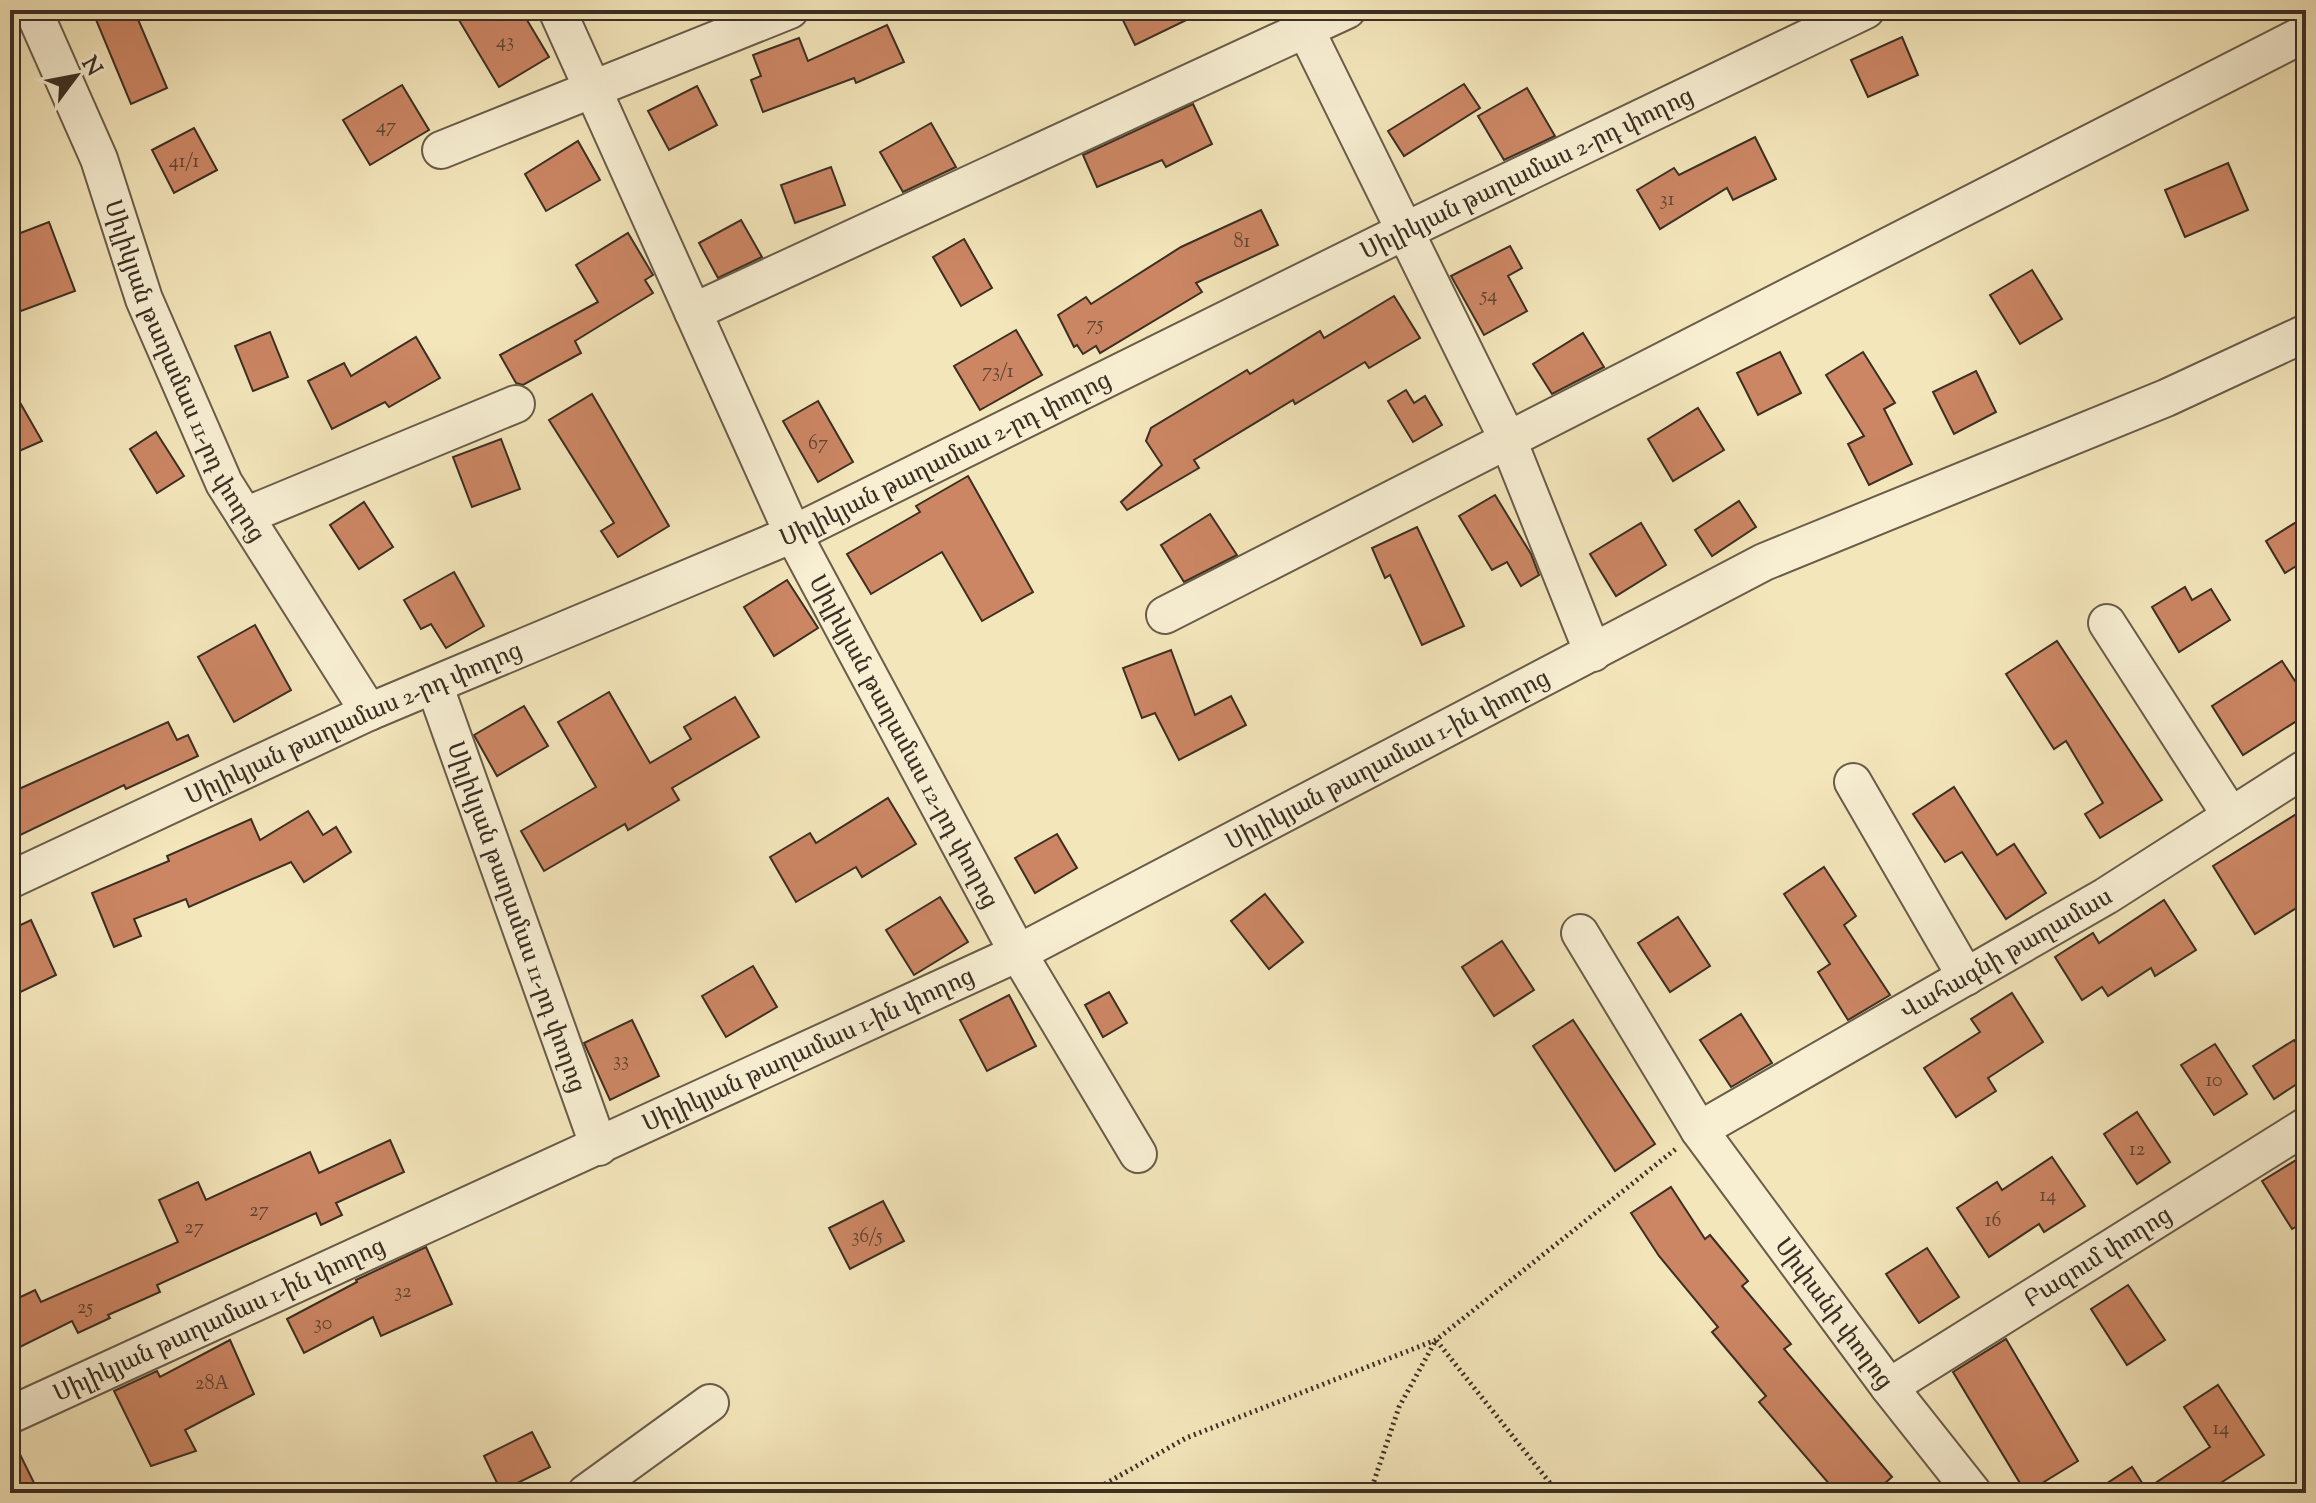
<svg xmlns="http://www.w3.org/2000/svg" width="2316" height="1503" font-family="'Sorts Mill Goudy','Noto Serif Armenian',serif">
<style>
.building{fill:#cc8664;stroke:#3b2e23;stroke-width:2}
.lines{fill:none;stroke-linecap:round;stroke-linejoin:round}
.minor-casing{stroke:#695c49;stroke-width:40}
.path{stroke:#3b2e23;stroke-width:5;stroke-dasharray:2 4;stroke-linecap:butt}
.minor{stroke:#f8efd3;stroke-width:36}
.labels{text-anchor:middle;stroke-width:7;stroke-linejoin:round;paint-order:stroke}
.number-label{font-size:20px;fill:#5f4433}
.street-label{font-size:24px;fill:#3b2e23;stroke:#f8efd3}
</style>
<rect width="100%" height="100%" fill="#f4e6bb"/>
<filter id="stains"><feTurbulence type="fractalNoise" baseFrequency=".0025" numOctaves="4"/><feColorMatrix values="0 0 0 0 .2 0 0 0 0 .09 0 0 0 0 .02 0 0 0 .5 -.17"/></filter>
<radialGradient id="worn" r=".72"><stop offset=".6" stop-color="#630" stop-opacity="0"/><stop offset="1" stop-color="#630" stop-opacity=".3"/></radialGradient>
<!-- building -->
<g class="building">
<path d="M 92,10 L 134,10 L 167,88 L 131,104 Z"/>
<path d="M 453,10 L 521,10 L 549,57 L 499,87 Z"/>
<path d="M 1118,10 L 1207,10 L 1135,45 Z"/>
<path d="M 887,25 L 904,62 L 856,83 L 854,78 L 763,112 L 751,80 L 761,76 L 753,55 L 799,38 L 808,61 Z"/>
<path d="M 1902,37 L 1918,75 L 1868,97 L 1851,60 Z"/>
<path d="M 1464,84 L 1480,108 L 1404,156 L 1388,131 Z"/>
<path d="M 402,85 L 429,130 L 370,165 L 343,120 Z"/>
<path d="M 697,86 L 717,125 L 669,150 L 648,111 Z"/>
<path d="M 1527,88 L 1555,136 L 1504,160 L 1478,116 Z"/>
<path d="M 1193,104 L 1212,144 L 1166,167 L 1162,160 L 1097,187 L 1083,155 Z"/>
<path d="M 931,123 L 956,167 L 903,192 L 880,152 Z"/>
<path d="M 194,128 L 217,170 L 174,193 L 152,150 Z"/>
<path d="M 1755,137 L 1776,179 L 1733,200 L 1727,188 L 1660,229 L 1637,190 L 1674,168 L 1679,175 Z"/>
<path d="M 578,141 L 600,180 L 546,211 L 525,174 Z"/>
<path d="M 2228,163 L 2248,210 L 2185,237 L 2165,190 Z"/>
<path d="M 831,167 L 845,205 L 795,223 L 781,185 Z"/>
<path d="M 1261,210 L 1278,245 L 1196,283 L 1202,292 L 1100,353 L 1096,346 L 1083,354 L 1077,345 L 1074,347 L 1058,315 L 1086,297 L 1091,304 L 1181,247 Z"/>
<path d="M 741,220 L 762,257 L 718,278 L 699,243 Z"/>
<path d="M 49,222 L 75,291 L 10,315 L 10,237 Z"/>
<path d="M 628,233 L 653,275 L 645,280 L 653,293 L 575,341 L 581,353 L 523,385 L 516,383 L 500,355 L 598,302 L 576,265 Z"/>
<path d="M 964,239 L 992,288 L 961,306 L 933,257 Z"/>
<path d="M 1510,246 L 1522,268 L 1508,276 L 1527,311 L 1484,335 L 1451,276 Z"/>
<path d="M 2032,270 L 2062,319 L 2020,344 L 1990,295 Z"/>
<path d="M 1394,296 L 1420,338 L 1369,368 L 1365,362 L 1295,404 L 1293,400 L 1194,460 L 1199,468 L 1127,510 L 1121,502 L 1162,465 L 1146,441 L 1151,428 L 1247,370 L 1250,374 L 1320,331 L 1324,338 Z"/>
<path d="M 1016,330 L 1042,375 L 980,410 L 954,366 Z"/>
<path d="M 270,332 L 288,377 L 253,391 L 235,346 Z"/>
<path d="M 1583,333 L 1604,367 L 1552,394 L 1533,364 Z"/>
<path d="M 416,337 L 440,378 L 389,407 L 385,402 L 332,429 L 308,381 L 344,363 L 351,376 Z"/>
<path d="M 1780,352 L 1801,393 L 1758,415 L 1737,373 Z"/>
<path d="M 1863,352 L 1895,403 L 1884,409 L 1912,464 L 1869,485 L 1848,444 L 1864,436 L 1826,375 Z"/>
<path d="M 1976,371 L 1996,412 L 1954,434 L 1933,392 Z"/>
<path d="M 10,385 L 42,441 L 10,455 Z"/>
<path d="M 1406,390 L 1414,403 L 1425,396 L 1442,425 L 1413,442 L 1388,401 Z"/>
<path d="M 592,394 L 669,526 L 618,557 L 601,531 L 614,523 L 549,420 Z"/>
<path d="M 818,401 L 853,462 L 818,482 L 783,421 Z"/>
<path d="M 1698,408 L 1724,450 L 1673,481 L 1648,439 Z"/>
<path d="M 156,432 L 184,476 L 157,493 L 130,449 Z"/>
<path d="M 501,439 L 520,489 L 472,507 L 453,457 Z"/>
<path d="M 968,476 L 1033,592 L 982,621 L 942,552 L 871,594 L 847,554 L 920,512 L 916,506 Z"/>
<path d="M 1495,495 L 1531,554 L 1539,575 L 1521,586 L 1507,562 L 1492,570 L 1459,516 Z"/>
<path d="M 1739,501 L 1756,527 L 1712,556 L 1695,530 Z"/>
<path d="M 364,502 L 393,547 L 359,569 L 330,525 Z"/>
<path d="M 1210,514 L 1237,555 L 1184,582 L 1161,545 Z"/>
<path d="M 2306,516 L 2306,560 L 2285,573 L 2266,541 Z"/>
<path d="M 1641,523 L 1666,565 L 1616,596 L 1590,554 Z"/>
<path d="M 1417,527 L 1464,626 L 1422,645 L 1390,575 L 1385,578 L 1372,548 Z"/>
<path d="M 454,572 L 484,626 L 446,648 L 431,624 L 421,629 L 404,600 Z"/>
<path d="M 787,580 L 818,628 L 774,656 L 744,607 Z"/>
<path d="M 2185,587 L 2192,600 L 2211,589 L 2230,620 L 2179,652 L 2152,607 Z"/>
<path d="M 255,625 L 291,690 L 234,722 L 198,657 Z"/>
<path d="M 2057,641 L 2162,800 L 2100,838 L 2085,814 L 2103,803 L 2066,741 L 2054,749 L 2006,674 Z"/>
<path d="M 1171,650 L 1195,715 L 1231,696 L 1246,725 L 1179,760 L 1155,713 L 1142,718 L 1123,668 Z"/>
<path d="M 2282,661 L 2306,698 L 2306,715 L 2243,755 L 2212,706 Z"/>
<path d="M 609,692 L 650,763 L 691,739 L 684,727 L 735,697 L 759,737 L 672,788 L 679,800 L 628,830 L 625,824 L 544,871 L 521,831 L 596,787 L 558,722 Z"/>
<path d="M 524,706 L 548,746 L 497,776 L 474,735 Z"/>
<path d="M 168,722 L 177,740 L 188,735 L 198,756 L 126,789 L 124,785 L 10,840 L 10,793 Z"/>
<path d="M 1954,787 L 1997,855 L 2014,844 L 2046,893 L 2006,919 L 1962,852 L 1945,862 L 1913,814 Z"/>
<path d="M 888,798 L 916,844 L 862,877 L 856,867 L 796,902 L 770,857 L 810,833 L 816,843 Z"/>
<path d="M 2306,808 L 2306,902 L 2255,934 L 2213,866 Z"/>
<path d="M 308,811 L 323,835 L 336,827 L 351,852 L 304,882 L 291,862 L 189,907 L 186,899 L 134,919 L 141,936 L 114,947 L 92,893 L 169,861 L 167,856 L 251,819 L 260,840 Z"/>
<path d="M 1057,834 L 1077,868 L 1035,893 L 1015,858 Z"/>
<path d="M 1824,867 L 1856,916 L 1844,925 L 1890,995 L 1848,1020 L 1818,972 L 1830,964 L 1784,894 Z"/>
<path d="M 1265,894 L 1303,942 L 1269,969 L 1231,921 Z"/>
<path d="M 940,897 L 968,942 L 914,975 L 886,930 Z"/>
<path d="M 2164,900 L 2196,950 L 2155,976 L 2151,968 L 2108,996 L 2102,987 L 2082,1000 L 2055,957 L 2093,933 L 2099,943 Z"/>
<path d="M 1678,917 L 1710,966 L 1670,992 L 1638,943 Z"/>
<path d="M 31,920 L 56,975 L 10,997 L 10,930 Z"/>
<path d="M 1502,941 L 1534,990 L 1494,1016 L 1462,967 Z"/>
<path d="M 753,966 L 777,1007 L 726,1037 L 702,996 Z"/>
<path d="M 1109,992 L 1127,1023 L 1103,1037 L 1085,1005 Z"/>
<path d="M 2012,993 L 2043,1042 L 1988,1078 L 1996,1091 L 1956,1117 L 1924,1068 L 1980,1032 L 1971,1019 Z"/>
<path d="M 1009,995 L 1036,1046 L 987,1071 L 960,1020 Z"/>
<path d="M 1741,1014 L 1772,1063 L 1731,1087 L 1700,1040 Z"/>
<path d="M 632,1020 L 659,1076 L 610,1100 L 584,1043 Z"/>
<path d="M 1573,1020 L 1655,1144 L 1615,1171 L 1533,1046 Z"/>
<path d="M 2294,1040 L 2306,1058 L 2306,1078 L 2274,1099 L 2253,1066 Z"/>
<path d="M 2215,1044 L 2247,1094 L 2214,1115 L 2181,1065 Z"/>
<path d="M 2137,1112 L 2170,1162 L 2137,1184 L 2104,1134 Z"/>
<path d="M 390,1140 L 404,1172 L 336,1203 L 342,1215 L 321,1225 L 316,1213 L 157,1285 L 160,1292 L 108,1315 L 110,1318 L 78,1333 L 72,1321 L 10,1352 L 10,1302 L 35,1290 L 41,1302 L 178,1242 L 159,1200 L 198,1182 L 206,1200 L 310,1152 L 319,1173 Z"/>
<path d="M 2306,1154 L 2306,1221 L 2292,1229 L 2262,1181 Z"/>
<path d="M 2052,1157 L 2085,1206 L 2044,1232 L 2039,1224 L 1989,1257 L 1957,1208 L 1997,1182 L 2002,1190 Z"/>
<path d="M 1671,1187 L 1705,1239 L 1710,1235 L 1748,1281 L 1742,1286 L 1791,1344 L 1784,1349 L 1892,1477 L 1874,1493 L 1837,1493 L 1759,1402 L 1766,1396 L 1712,1332 L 1718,1327 L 1659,1256 L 1631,1213 Z"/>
<path d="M 883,1201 L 904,1241 L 850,1269 L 829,1228 Z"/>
<path d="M 426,1247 L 452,1304 L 381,1336 L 373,1317 L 304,1353 L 287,1319 L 357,1282 L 356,1280 Z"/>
<path d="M 1927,1248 L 1959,1297 L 1919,1323 L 1886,1274 Z"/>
<path d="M 2128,1285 L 2165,1340 L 2127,1365 L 2091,1309 Z"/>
<path d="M 2006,1339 L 2078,1461 L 2026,1493 L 1953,1372 Z"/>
<path d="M 230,1340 L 254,1394 L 185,1430 L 196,1451 L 151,1466 L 114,1391 L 157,1371 L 160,1377 Z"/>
<path d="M 2218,1385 L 2264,1455 L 2205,1493 L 2092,1493 L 2132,1467 L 2146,1489 L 2210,1447 L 2184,1407 Z"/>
<path d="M 532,1432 L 550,1467 L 501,1491 L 484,1456 Z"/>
<path d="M 10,1436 L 11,1436 L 39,1493 L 10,1493 Z"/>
</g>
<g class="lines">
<defs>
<g id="minor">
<path id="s1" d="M 33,10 L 99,159 L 144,299 L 224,483 L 369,712"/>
<path id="s2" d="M 557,10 L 793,534 L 1018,953 L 1138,1154"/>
<path d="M 1296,10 L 1508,440 L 1593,653"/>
<path d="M 441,150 L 790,10"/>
<path d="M 693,312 L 1347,10"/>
<path d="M 245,516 L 516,404"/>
<path d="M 1165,615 L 2306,33"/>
<path d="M 2107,623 L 2231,816"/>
<path id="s3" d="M 435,687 L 599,1147"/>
<path d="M 1853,782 L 1966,977"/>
<path id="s4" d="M 10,880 L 369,712 L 793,534 L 1407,230 L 1866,10"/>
<path id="s5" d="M 1580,933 L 1699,1130 L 1889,1387 L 1973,1493"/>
<path id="s6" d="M 1699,1130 L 2106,896 L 2306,768"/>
<path id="s7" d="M 1889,1387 L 2306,1126"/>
<path id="s8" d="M 10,1415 L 1018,953 L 1764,562 L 2166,398 L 2306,333"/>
<path d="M 586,1493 L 710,1403"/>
</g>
</defs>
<!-- minor casing -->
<use href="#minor" class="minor-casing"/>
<!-- path -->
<g class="path">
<path d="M 1089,1493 L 1186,1438 L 1436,1340 L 1677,1148"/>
<path d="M 1370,1493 L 1399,1407 L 1436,1340 L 1558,1493"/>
</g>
<!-- minor -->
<use href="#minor" class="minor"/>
</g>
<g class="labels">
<!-- number labels -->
<g class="number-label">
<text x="505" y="47">43</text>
<text x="386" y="132">47</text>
<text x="184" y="167">41/1</text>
<text x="1667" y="205">31</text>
<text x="1242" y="247">81</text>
<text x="1489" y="301">54</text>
<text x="1095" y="330">75</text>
<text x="998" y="377">73/1</text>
<text x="818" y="449">67</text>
<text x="621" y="1066">33</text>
<text x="2214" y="1086">10</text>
<text x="2137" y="1155">12</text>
<text x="2048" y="1201">14</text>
<text x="259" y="1216">27</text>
<text x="1993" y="1226">16</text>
<text x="194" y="1233">27</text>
<text x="867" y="1242">36/5</text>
<text x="403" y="1297">32</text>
<text x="85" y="1313">25</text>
<text x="323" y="1329">30</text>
<text x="212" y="1389">28А</text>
<text x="2221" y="1434">14</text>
</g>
<!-- street labels -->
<g class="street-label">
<text dy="8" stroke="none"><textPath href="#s4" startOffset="1674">Սիլիկյան թաղամաս 2-րդ փողոց</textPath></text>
<text dy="8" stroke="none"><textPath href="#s1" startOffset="392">Սիլիկյան թաղամաս 11-րդ փողոց</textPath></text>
<text dy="8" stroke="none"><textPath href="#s4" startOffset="1026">Սիլիկյան թաղամաս 2-րդ փողոց</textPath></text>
<text dy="8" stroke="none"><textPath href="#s4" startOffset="378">Սիլիկյան թաղամաս 2-րդ փողոց</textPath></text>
<text dy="8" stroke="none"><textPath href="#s2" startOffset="810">Սիլիկյան թաղամաս 12-րդ փողոց</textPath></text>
<text dy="8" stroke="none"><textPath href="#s8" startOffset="1526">Սիլիկյան թաղամաս 1-ին փողոց</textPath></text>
<text dy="8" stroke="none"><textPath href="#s3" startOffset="244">Սիլիկյան թաղամաս 11-րդ փողոց</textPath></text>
<text dy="8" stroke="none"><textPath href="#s6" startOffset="354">Վահագնի թաղամաս</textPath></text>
<text dy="8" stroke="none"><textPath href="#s8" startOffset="878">Սիլիկյան թաղամաս 1-ին փողոց</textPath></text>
<text dy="8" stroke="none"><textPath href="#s7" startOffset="246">Բազում փողոց</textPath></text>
<text dy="8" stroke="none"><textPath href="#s5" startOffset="458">Սիփանի փողոց</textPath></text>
<text dy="8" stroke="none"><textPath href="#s8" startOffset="230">Սիլիկյան թաղամաս 1-ին փողոց</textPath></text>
</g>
</g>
<!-- margin -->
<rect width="2316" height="1503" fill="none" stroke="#f4e6bb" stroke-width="40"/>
<rect x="12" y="12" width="2292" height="1479" fill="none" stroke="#3b2e23" stroke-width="4"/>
<rect x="20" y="20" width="2276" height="1463" fill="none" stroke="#3b2e23" stroke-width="2"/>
<!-- north arrow -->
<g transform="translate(76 76) rotate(58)" stroke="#f8efd3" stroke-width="6" paint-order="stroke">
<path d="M0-6L14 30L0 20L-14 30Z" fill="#3b2e23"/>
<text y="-12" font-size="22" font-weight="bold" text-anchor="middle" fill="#3b2e23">N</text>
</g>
<rect width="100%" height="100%" filter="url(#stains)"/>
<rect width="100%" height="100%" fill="url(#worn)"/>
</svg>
